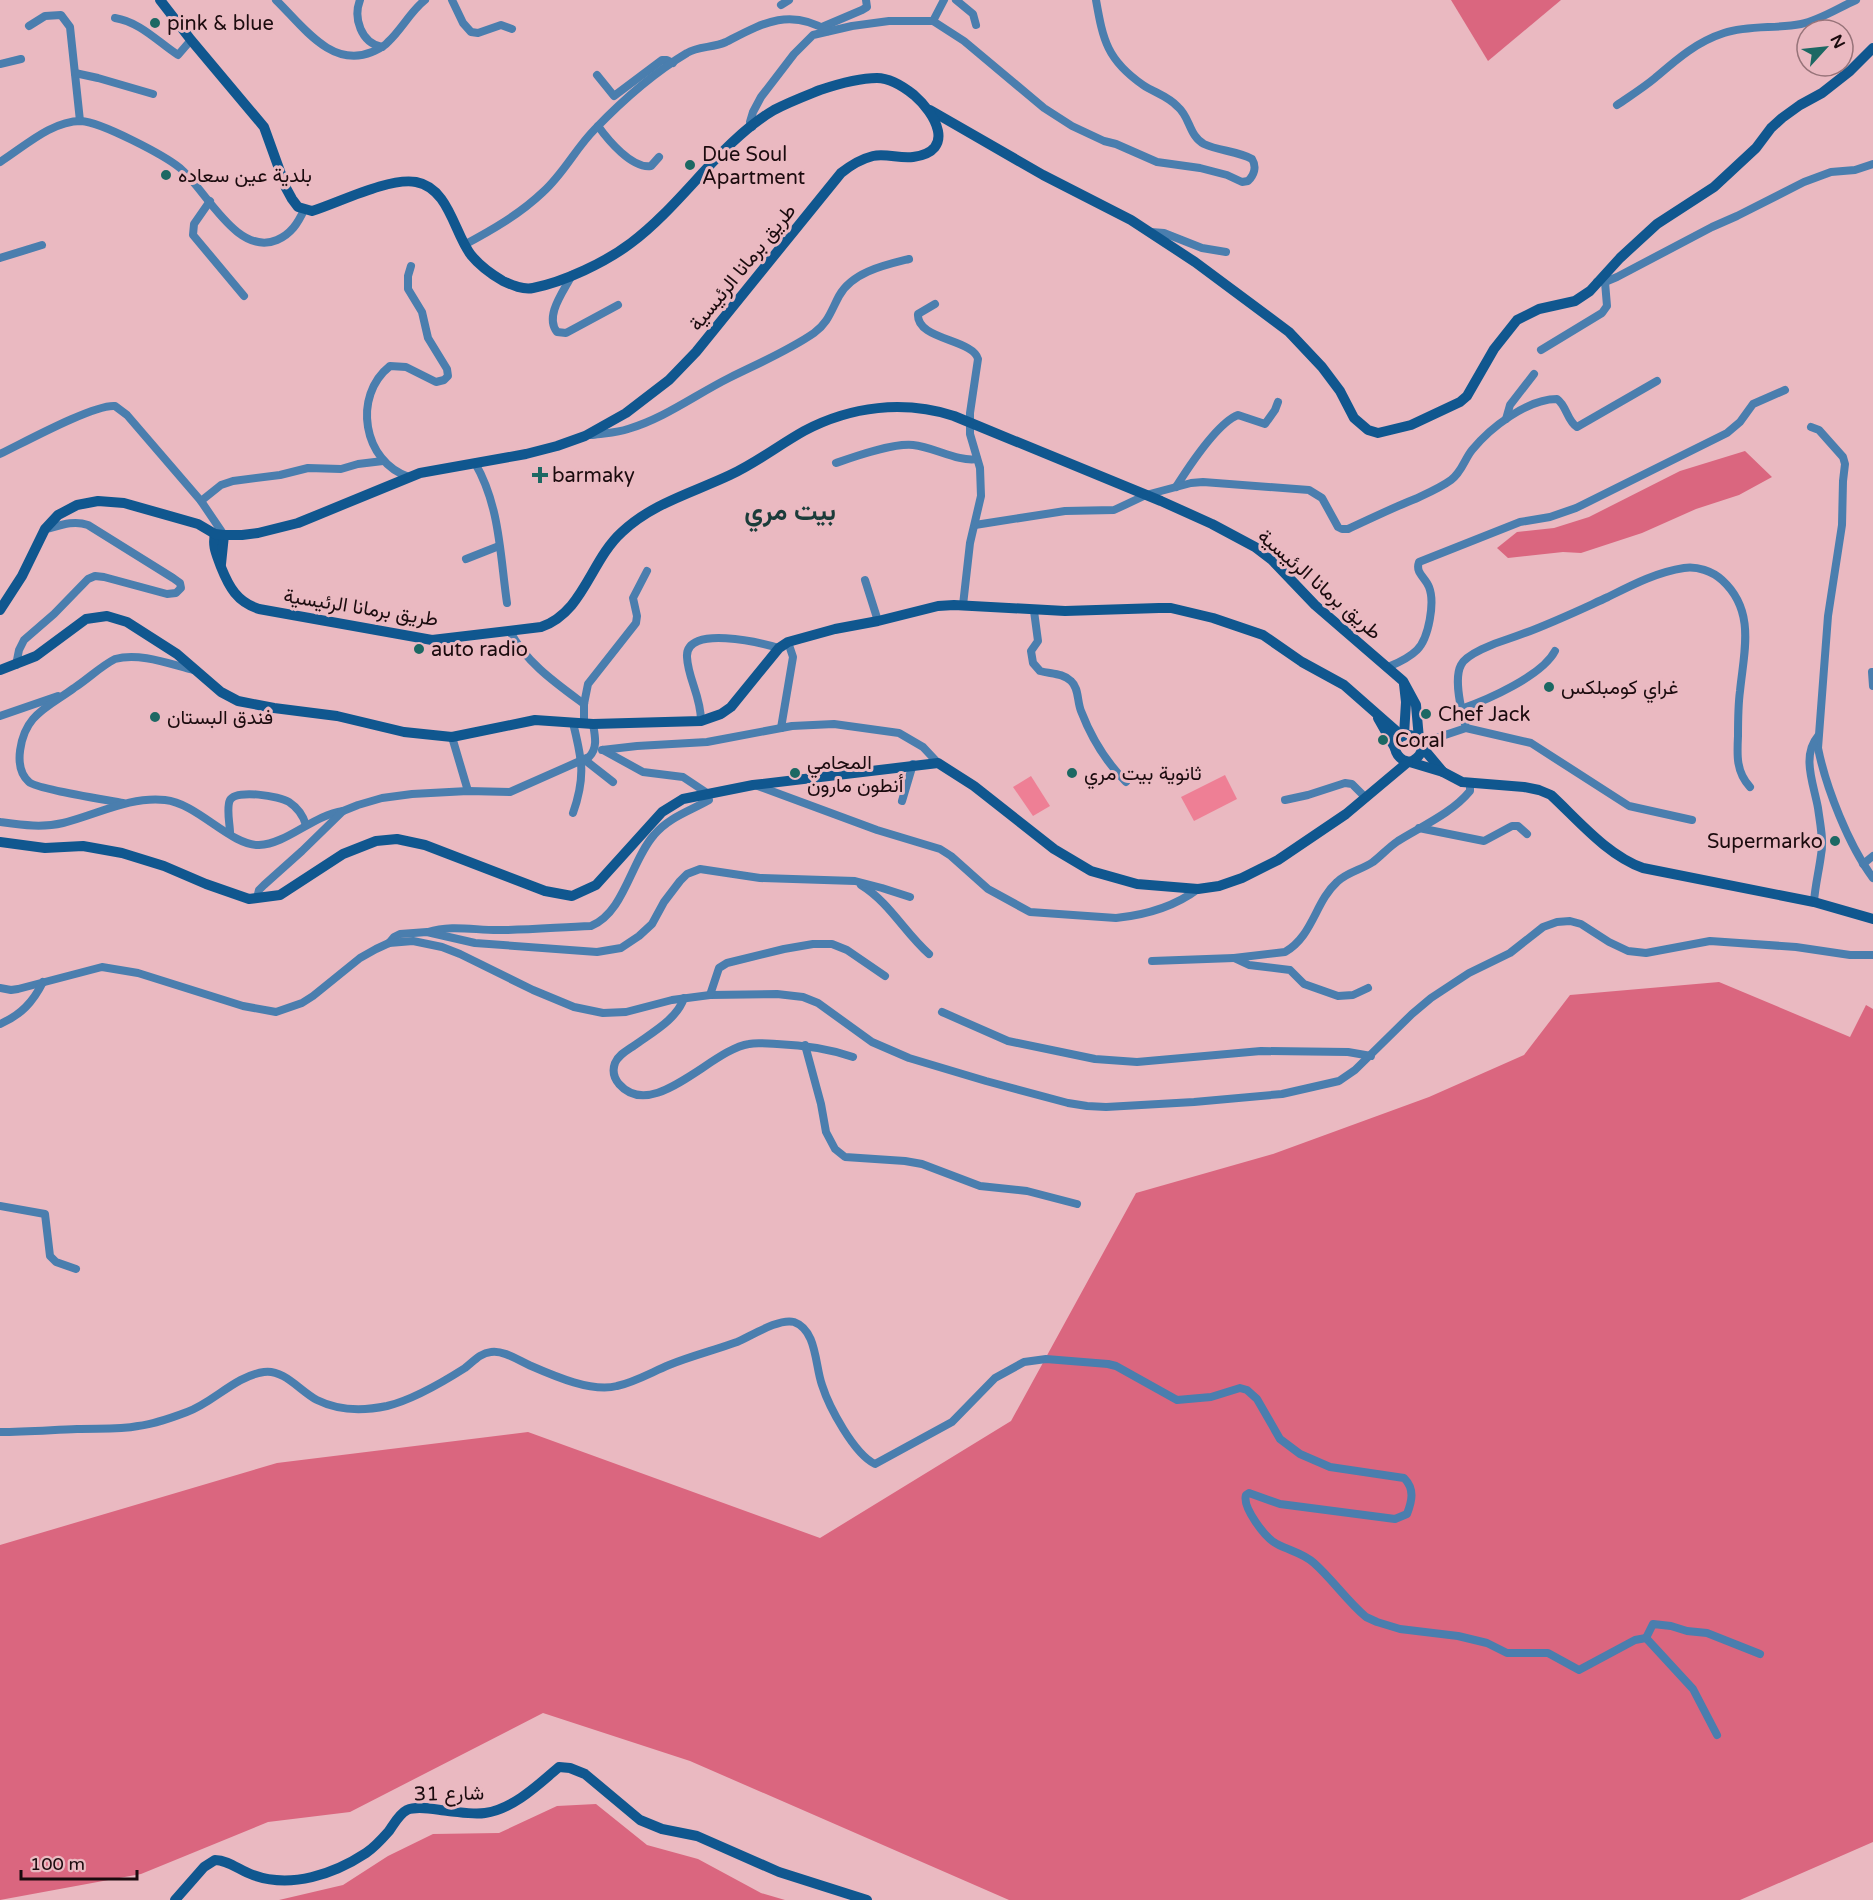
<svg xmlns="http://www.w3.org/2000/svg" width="1873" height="1900" font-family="'Varela Round',Vazirmatn,sans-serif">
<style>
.green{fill:#ee7f95}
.forest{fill:#da667f}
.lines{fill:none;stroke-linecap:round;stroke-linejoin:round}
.street{stroke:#4a7eae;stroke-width:8}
.secondary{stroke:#10578f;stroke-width:10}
.poi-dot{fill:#1c6863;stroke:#eab9c1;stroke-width:2}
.labels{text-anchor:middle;stroke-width:6;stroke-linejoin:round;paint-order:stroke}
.poi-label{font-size:20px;fill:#1b0b0e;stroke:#eab9c1;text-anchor:start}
.street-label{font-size:20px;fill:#1b0b0e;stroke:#eab9c1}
.district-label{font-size:26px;font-weight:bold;fill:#1b3c3a;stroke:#eab9c1}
</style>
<rect width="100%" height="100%" fill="#eab9c1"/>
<!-- green -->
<g class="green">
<path d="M 1225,775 L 1237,799 L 1194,821 L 1181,797 Z"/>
<path d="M 1031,776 L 1050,806 L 1033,816 L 1013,787 Z"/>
</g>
<!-- forest -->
<g class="forest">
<path d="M 1451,0 L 1561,0 L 1488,61 Z"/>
<path d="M 1745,451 L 1772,477 L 1739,495 L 1696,509 L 1642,533 L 1581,553 L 1563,552 L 1508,558 L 1497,548 L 1517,532 L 1554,528 L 1589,517 L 1680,471 Z"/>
<path d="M 1719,982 L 1850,1037 L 1866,1005 L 1873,1009 L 1873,1842 L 1740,1900 L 1009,1900 L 690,1761 L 543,1713 L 350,1812 L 268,1822 L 141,1874 L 0,1900 L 0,1545 L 277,1463 L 528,1432 L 820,1538 L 1011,1421 L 1136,1193 L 1273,1154 L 1429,1097 L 1524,1055 L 1570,995 Z"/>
<path d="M 596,1804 L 647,1845 L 698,1859 L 761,1893 L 785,1900 L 279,1900 L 343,1885 L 388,1856 L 433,1834 L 499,1833 L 557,1806 Z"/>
</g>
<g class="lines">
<!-- street -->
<g class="street">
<path d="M 276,0 C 302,25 331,69 372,52 C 378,49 384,47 388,42 C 402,29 410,12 425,0"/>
<path d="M 360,0 C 353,18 361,43 382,47"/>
<path d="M 452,0 L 463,23 L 471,32 L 478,33 L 501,25 L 512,29"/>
<path d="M 956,0 L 973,14 L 976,25"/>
<path d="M 781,5 L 789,0"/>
<path d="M 115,18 C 140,22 158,42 178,55 L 191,40"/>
<path d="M 933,21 L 944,0"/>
<path d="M 29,26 L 45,16 L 61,15 L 70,27 L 80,121"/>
<path d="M 822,27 L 862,10 L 867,7 L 866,0"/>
<path d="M 0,64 L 21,59"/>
<path d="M 75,73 L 98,78 L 153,94"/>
<path d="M 597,75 L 614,96 L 662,60 L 667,60 L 673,63"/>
<path d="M 1617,105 C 1630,96 1643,88 1655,78 C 1676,60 1696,42 1724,33 C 1749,25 1775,29 1801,24 C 1820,20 1838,8 1856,0"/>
<path d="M 598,126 C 608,140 632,169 651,166 L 659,157"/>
<path d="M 752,127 L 750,122 L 753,112 L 761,97 L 794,54 L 813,35 L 852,26 L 889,21 L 933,21 L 964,41 L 1044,108 L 1072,126 L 1104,141 L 1116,144 L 1157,162 L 1200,168 L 1227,175 L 1242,182 L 1248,181 C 1254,175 1257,167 1252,159 C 1238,151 1219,151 1204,144 C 1189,136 1190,117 1178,107 C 1168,96 1155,93 1143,85 C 1107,60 1103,40 1096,0"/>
<path d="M 0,162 C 24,147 51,121 81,121 C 101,122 164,155 180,168 C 206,190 237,257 277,240 C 291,234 298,223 304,210"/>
<path d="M 210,201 L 194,224 L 193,235 L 244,296"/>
<path d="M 1151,232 L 1164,233 L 1202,248 L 1226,252"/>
<path d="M 464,245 C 492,230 520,214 543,192 C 564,173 576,148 595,129 C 621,102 655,72 687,53 C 698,46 713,48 726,42 C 761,24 789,7 828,31"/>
<path d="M 0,258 L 42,245"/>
<path d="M 572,275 C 564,291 544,316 557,332 L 566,333 L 618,305"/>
<path d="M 1597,282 L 1605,282 L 1617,277 L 1712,227 L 1737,216 L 1804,182 L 1831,172 L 1855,170 L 1873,164"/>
<path d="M 935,304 L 918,314 C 916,340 973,339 978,359 L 970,413 L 970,434 L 980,468 L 981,496 L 970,543 L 963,605"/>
<path d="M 1541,350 L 1602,313 L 1607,306 L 1605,282"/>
<path d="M 1506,419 L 1510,405 L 1534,374"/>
<path d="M 1811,427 L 1819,430 L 1843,457 L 1845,464 L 1843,481 L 1842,525 L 1828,616 L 1818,748 C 1826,788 1849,846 1873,878"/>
<path d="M 592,435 C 604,433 617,433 628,429 C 665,418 695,395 729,378 C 757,364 788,351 814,333 C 828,323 831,311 839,296 C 852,272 885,265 909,259"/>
<path d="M 0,454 C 23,443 94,404 115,406 L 127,415 L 201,501 L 224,535"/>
<path d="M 475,463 C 500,506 500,555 507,603"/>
<path d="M 836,463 C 856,456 893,443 913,445 C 934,447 958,462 977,459"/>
<path d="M 409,477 C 363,462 352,396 390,366 L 406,367 L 436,382 L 444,380 L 448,376 L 447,369 L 428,338 L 422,312 L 408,289 L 408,276 L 411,266"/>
<path d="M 1176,487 C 1188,468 1217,423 1238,415 L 1265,424 L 1275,410 L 1278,402"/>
<path d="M 201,501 L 221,485 L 233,481 L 280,475 L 308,468 L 341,469 L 358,464 L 383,461"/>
<path d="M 975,525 L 1065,511 L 1114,510 L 1146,495 L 1191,483 L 1203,482 L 1309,490 L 1322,498 L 1338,527 L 1342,529 L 1348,529 C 1370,519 1392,508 1415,499 C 1428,493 1440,488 1451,480 C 1462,472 1464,460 1472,450 C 1490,428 1527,399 1557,399 C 1567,406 1567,421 1577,427 L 1657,381"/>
<path d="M 466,559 L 499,546"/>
<path d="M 865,580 L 878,621"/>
<path d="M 1034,611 L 1038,641 L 1031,651 L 1033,663 L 1040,671 C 1051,674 1063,673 1071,681 C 1079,688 1077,701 1081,711 C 1091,737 1107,763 1126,782"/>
<path d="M 510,631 C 525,662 557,684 584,704"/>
<path d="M 16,665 L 19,650 L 24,640 L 54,614 L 88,579 L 95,576 L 104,577 L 167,594 L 176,593 L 181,588 L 180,583 L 173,578 L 88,525 C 74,520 61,525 47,529"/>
<path d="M 1388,667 C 1398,663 1409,658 1417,650 C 1429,638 1435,602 1429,587 C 1425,577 1415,573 1419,562 L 1520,522 L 1550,517 L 1576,508 L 1727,433 L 1740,422 L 1753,404 L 1785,390"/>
<path d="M 1872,672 L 1873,686"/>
<path d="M 1461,709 C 1487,700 1542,676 1555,651"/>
<path d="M 0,716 L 58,696"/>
<path d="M 701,721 C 701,696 688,679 687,657 C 685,624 762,643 779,648"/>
<path d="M 573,723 C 582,759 586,776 573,813"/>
<path d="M 584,724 L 584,704 L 588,684 L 636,623 L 637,616 L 633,598 L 647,571"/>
<path d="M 781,728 L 793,657 L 788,642"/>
<path d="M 1466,728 C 1462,713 1453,680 1461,665 C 1466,654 1495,643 1508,639 C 1542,628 1575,612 1608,597 C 1632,585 1657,572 1684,568 C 1697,566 1712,571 1722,580 C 1756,611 1744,651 1740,691 C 1738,706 1738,721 1738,736 C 1737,755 1736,772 1750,787"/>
<path d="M 452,737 L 468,791"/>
<path d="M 1421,743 L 1466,728 L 1531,743 L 1629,806 L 1692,820"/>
<path d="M 602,750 L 637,746 L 707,742 L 792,726 L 834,724 L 899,733 L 923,747 L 938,763"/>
<path d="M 585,760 L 613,782"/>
<path d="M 755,785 L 877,830 L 940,849 L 951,856 L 988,889 L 1030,912 L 1116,918 C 1146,915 1174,907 1198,889"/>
<path d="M 1285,800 L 1308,795 L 1345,783 L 1352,784 L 1366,798"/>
<path d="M 902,801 L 913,764"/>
<path d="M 123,803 C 108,800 36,789 29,782 C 12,767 21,733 33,719 C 44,706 61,698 74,688 C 88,679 101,666 115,659 C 139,652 170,664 194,670"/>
<path d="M 0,822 C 22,825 42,828 63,823 C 96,815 130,796 165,800 C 197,803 231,846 259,845 C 287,844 313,815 343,811"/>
<path d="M 1419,828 L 1484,841 L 1512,826 L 1518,826 L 1527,834"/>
<path d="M 230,833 C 230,824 226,808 230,800 C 236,789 280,796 289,802 C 298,808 303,815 306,825"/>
<path d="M 1863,864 L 1873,856"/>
<path d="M 861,885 C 889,902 905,933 929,954"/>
<path d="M 257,898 L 259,890 L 264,885 L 302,851 L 343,811 L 358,805 L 382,798 L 412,794 L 468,791 L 510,792 L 589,757 C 598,748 595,736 593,724"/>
<path d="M 1814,902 C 1815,886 1819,871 1821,855 C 1824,841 1820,823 1818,808 C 1814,785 1801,756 1818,736"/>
<path d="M 428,932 C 452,924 478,931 502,930 C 532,930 561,927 591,926 C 624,913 631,861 654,835 C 669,817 690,811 709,800 L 707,793 L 683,777 L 643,772 L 603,750"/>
<path d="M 389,943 L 394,937 L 400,934 L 427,932 L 475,943 L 597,952 L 621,948 L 639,936 L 652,924 L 664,902 L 680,881 L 687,874 L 700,869 L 760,878 L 855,881 L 882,888 L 910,897"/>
<path d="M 1152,961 L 1234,958"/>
<path d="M 0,988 L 11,990 L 18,989 L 102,967 L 138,973 L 243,1006 L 276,1012 L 302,1003 L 313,996 L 360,958 L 376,949 L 389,943 L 413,941 L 442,947 L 460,954 L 533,990 L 574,1007 L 603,1013 L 626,1012 L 672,1000 L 710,995 L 777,994 L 803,997 L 818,1003 L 872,1042 L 909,1058 L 986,1081 L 1068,1103 L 1087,1106 L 1106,1107 L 1194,1102 L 1282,1094 L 1339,1081 L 1355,1070 L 1412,1014 L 1431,998 L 1469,973 L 1510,953 L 1543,927 L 1557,922 L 1570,921 L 1581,924 L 1609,942 L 1628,951 L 1646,953 L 1710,941 L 1796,947 L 1850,955 L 1873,955"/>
<path d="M 1368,988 L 1353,995 L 1338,996 L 1304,984 L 1290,970 L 1249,965 L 1234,958 L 1285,952 C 1313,936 1315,902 1337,882 C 1347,872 1361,870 1373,862 C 1382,855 1389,847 1398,841 C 1422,826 1452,813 1470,791 L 1470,784"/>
<path d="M 710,995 L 719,968 L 727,963 L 784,949 L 813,944 L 832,944 L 847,950 L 885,976"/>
<path d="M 684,998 C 677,1019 653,1032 635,1045 C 628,1050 619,1054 615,1063 C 612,1071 614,1078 619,1084 C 653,1123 712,1049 749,1044 C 758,1042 768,1044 777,1044 C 804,1045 827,1048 853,1057"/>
<path d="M 942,1012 L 1008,1041 L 1095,1059 L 1137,1062 L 1261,1051 L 1348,1052 L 1371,1056"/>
<path d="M 0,1024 C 21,1015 33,1002 43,982"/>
<path d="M 805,1045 L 821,1104 L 826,1132 L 835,1149 L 845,1157 L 905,1161 L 922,1164 L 980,1186 L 1027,1191 L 1077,1204"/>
<path d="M 0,1206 L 45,1214 L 50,1256 L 56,1262 L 76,1269"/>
<path d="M 0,1432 C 26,1432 51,1430 77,1429 C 97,1428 118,1430 138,1426 C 155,1424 171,1418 187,1412 C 213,1403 235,1376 264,1372 C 284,1369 300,1391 317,1400 C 339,1411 363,1411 387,1406 C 412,1400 443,1382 465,1368 C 473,1362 480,1353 491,1352 C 503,1350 518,1360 529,1365 C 552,1375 592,1393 617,1386 C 635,1382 652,1372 669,1365 C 691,1356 715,1350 737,1342 C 751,1336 779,1318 794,1322 C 817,1330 815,1366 822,1385 C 829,1407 854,1454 875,1464 L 952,1422 L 995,1378 L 1024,1362 L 1046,1359 L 1108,1364 L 1116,1366 L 1177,1400 L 1211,1397 L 1240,1388 L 1247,1390 L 1257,1399 L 1280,1439 L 1300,1454 L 1330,1467 L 1404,1478 C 1415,1489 1412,1501 1407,1514 L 1395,1519 L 1280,1504 L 1249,1493 L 1246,1495 C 1242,1507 1265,1538 1277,1544 C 1290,1551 1303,1553 1314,1563 C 1333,1580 1347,1601 1366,1617 L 1377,1622 L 1400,1629 L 1458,1636 L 1487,1643 L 1507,1653 L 1548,1653 L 1579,1670 L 1635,1640 L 1646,1638 L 1693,1689 L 1717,1735"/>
<path d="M 1646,1638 L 1653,1624 L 1671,1626 L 1687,1631 L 1707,1633 L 1760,1654"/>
</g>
<!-- secondary -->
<g class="secondary">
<path d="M 930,110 L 1043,175 L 1131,220 L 1195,262 L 1289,332 L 1322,367 L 1340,391 L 1354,418 L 1368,430 L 1378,433 L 1411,425 L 1460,402 L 1467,396 L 1494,349 L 1517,320 L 1539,309 L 1575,301 L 1590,291 L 1620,258 L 1657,224 L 1714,187 L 1756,148 L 1771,128 L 1782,118 L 1800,105 L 1822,93 L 1850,71 L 1873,48"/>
<path d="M 215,534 C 212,547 217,555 221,567 C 229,587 237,602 259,609 L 432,640 L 541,627 C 584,612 590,561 622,532 C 653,503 692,493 730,475 C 756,463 779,445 804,431 C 851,406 904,400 954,416 L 1161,501 L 1212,524 L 1255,547 L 1272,560 L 1315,605 L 1403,681 L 1416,705 L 1419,739"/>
<path d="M 221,564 L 224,535"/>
<path d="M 0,610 L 22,576 L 45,529 L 58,515 L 77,505 L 98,501 L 124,503 L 198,524 L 215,534 L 224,535 L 242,535 L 258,533 L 298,523 L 420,473 L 526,454 L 557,446 L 585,436 L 626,413 L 669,380 L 696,352 L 841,173 C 851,165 861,159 873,156 C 886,153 900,159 913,157 C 957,151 935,113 914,95 C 904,87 891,78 877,78 C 858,78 838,84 820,90 C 805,96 789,102 774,110 C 720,142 682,205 631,243 C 606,262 564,282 533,288 C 523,290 512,285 503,281 C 491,274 480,266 471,255 C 454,233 449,188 416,182 C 389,177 338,203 312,211 L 298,207 L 292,199 L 286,188 L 264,127 L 191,40 L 160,0"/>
<path d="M 0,670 L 36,656 L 86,619 L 107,616 L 127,622 L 177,654 L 221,692 L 238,701 L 274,708 L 337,716 L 404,732 L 452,737 L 535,720 L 593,724 L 701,721 L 721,714 L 731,707 L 779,648 L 788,642 L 835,629 L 878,621 L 938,606 L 954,605 L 1065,611 L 1159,608 L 1171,608 L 1213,618 L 1263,635 L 1302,662 L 1344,685 L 1402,736"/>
<path d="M 1404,684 L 1406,702 L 1404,735"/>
<path d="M 1378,718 L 1395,748"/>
<path d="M 1422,747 L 1443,772"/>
<path d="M 1410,762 C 1421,757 1425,749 1419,739 C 1401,726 1385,748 1403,760 L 1443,772 L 1462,782 L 1524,787 L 1539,790 L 1551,795 C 1579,821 1607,855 1643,868 L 1814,902 L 1873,919"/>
<path d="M 0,842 L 45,848 L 83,846 L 122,853 L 164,866 L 206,884 L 249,899 L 280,895 L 343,854 L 376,841 L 397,839 L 425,845 L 545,891 L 572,896 L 596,885 L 662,812 L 683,799 L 753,785 L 938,763 L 974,786 L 1054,849 L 1091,871 L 1137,884 L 1198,889 L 1219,886 L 1242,878 L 1278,860 L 1346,814 L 1408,762"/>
<path d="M 175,1900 L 204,1867 L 215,1860 C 229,1860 240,1871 253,1875 C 291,1889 334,1874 366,1853 C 375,1847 382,1839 389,1831 C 394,1824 399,1814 407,1810 C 418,1805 437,1810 448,1811 C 460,1812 473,1815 485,1813 C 513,1809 538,1785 559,1767 L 570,1768 L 585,1774 L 640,1820 L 662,1829 L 697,1836 L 779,1872 L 867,1900"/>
</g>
</g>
<!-- markers -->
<g class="poi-dot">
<circle cx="155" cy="23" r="6"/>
<circle cx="690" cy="165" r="6"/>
<circle cx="166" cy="175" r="6"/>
<path d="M537 466h6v6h6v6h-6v6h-6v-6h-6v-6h6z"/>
<circle cx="419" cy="649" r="6"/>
<circle cx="1549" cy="687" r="6"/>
<circle cx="1426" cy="714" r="6"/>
<circle cx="155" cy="717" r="6"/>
<circle cx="1383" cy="740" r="6"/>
<circle cx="795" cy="773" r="6"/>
<circle cx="1072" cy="773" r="6"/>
<circle cx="1835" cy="841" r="6"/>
</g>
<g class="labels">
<!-- poi labels -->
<g class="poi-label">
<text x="167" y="30">pink &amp; blue</text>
<text x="702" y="161">Due Soul<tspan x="702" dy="23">Apartment</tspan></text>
<text x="178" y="182">بلدية عين سعاده</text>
<text x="552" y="482">barmaky</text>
<text x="431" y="656">auto radio</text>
<text x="1561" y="694">غراي كومبلكس</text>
<text x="1438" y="721">Chef Jack</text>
<text x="167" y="724">فندق البستان</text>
<text x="1395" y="747">Coral</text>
<text x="807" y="769">المحامي<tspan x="807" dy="23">أنطون مارون</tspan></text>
<text x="1084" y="780">ثانوية بيت مري</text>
<text x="1823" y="848" text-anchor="end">Supermarko</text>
</g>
<!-- street labels -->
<g class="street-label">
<text transform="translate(742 267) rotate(-51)" y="7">طريق برمانا الرئيسية</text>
<text transform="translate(1320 584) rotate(41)" y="7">طريق برمانا الرئيسية</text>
<text transform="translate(361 607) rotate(9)" y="7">طريق برمانا الرئيسية</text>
<text transform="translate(449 1793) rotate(-1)" y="7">شارع 31</text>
</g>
<!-- district labels -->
<g class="district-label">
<text x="790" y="520">بيت مري</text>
</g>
</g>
<!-- north arrow -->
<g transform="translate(1825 48) rotate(63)"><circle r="28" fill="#eab9c1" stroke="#977379" stroke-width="1.5"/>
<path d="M0-4.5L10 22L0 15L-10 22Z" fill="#1c6863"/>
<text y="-9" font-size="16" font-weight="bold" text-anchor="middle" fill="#1b0b0e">N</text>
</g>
<!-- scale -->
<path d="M21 1870v9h116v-9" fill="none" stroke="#1b0b0e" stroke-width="3"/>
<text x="30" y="1870" font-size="18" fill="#1b0b0e" stroke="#eab9c1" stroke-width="4.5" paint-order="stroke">100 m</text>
</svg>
